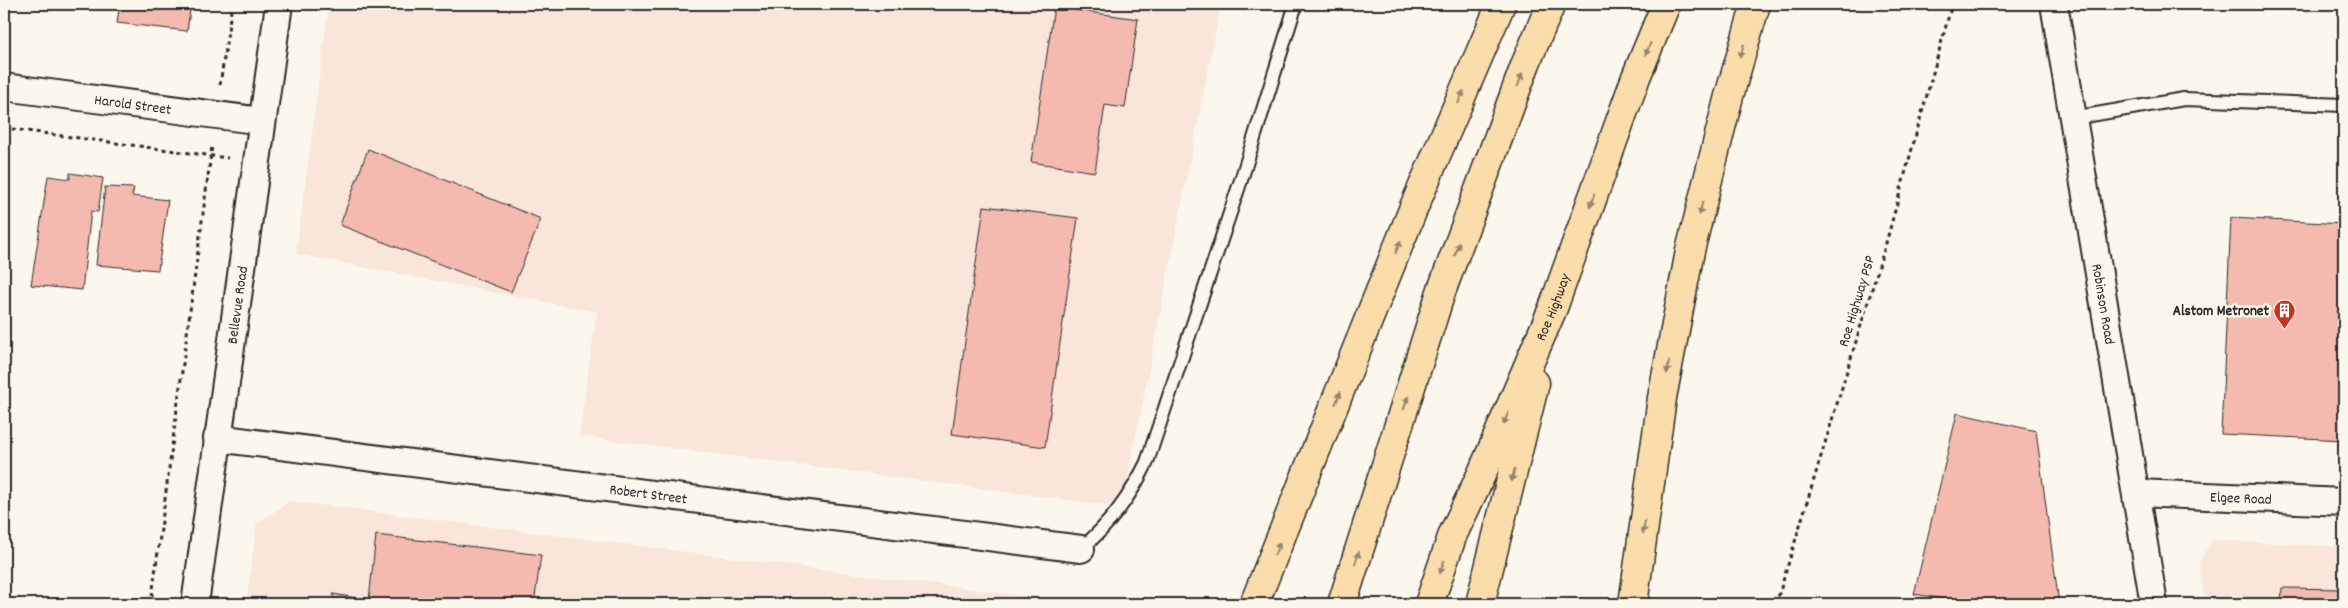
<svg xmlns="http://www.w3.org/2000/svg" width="2348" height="608" font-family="Dekko,sans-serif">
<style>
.built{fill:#f9e5da}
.building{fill:#f4baaf;stroke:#2b2b2b}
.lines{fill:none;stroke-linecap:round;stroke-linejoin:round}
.service-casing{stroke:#2b2b2b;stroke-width:16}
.minor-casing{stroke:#2b2b2b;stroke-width:30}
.motorway-casing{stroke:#2b2b2b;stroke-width:31}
.path{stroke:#2b2b2b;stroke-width:3;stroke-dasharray:4 4;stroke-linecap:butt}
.service{stroke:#fbf7ec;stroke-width:12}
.minor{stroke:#fbf7ec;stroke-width:26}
.motorway{stroke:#fbddab;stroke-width:28}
.oneway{fill:#93846b}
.labels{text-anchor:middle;stroke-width:5;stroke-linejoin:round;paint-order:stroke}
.street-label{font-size:15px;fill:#2b2b2b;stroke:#fbf7ec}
.poi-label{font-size:15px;font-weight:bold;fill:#2b2b2b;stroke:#fbf7ec;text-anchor:end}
</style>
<rect width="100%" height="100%" fill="#fbf7ec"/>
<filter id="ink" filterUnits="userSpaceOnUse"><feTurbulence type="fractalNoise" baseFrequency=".02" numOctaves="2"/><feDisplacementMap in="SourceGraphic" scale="10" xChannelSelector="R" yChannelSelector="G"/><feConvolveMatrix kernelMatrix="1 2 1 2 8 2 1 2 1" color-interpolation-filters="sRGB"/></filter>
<g filter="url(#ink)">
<!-- built -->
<g class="built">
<path d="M 329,4 L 1221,4 L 1122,507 L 579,436 L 597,312 L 296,254 Z"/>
<path d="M 290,501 L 1088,604 L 246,604 L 257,523 Z"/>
<path d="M 2212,540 L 2344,547 L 2344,604 L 2206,604 L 2199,563 Z"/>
</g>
<!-- building -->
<g class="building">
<path d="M 78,4 L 191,4 L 187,31 L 117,23 L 119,9 Z"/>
<path d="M 1054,7 L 1138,19 L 1125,108 L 1105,105 L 1095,172 L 1031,162 Z"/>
<path d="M 368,149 L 541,219 L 511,292 L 340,225 Z"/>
<path d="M 70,173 L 103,178 L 98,212 L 91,211 L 82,290 L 31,285 L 48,176 L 70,179 Z"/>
<path d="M 105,187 L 134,188 L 132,196 L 168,200 L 158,270 L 96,265 Z"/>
<path d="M 984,206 L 1078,218 L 1045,447 L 952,434 Z"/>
<path d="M 2231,218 L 2344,224 L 2344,440 L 2221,434 Z"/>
<path d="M 1957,413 L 2036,431 L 2059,604 L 1974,604 L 1914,594 Z"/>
<path d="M 376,535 L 541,555 L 534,604 L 402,604 L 369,600 Z"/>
<path d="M 2282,588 L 2344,589 L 2344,604 L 2281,604 Z"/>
<path d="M 333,594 L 369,600 L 402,604 L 334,604 Z"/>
</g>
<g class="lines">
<defs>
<g id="service">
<path d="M 2073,118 L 2184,99 L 2344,105"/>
<path d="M 1081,549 C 1111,523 1130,497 1147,462 L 1242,177 L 1296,4"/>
</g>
<g id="minor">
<path id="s1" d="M 2054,4 L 2154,604"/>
<path id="s2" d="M 4,87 L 262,121"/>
<path id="s3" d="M 217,438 L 1081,549"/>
<path id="s4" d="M 2137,493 L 2344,502"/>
<path id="s5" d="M 195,604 L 279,4"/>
</g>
<g id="motorway">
<path d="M 1254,604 L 1414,207 L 1501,4"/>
<path d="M 1342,604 L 1441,292 L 1526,63 L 1551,4"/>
<path id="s6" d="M 1429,604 L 1453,534 L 1482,473 L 1553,308 L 1636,77 L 1666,4"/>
<path d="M 1480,604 L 1535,383"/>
<path d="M 1633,604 L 1662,398 L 1690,251 L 1729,96 L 1756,4"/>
</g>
</defs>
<!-- service casing -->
<use href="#service" class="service-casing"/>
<!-- minor casing -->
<use href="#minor" class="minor-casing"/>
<!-- motorway casing -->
<use href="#motorway" class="motorway-casing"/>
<!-- path -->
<g class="path">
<path d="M 220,85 L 232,4"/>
<path d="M 4,128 L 228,158"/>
<path d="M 151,604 L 212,146"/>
<path d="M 1776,604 L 1886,243 L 1952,4"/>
</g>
<!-- service -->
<use href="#service" class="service"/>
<!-- minor -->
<use href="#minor" class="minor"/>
<!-- motorway -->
<use href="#motorway" class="motorway"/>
</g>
<!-- one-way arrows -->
<defs><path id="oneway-solid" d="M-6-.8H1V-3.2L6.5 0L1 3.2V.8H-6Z" transform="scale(1.25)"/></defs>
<g class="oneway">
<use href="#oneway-solid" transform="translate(1648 49) rotate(112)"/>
<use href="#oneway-solid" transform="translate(1742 51) rotate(106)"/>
<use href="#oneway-solid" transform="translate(1520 80) rotate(-70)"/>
<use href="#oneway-solid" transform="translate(1461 97) rotate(-67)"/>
<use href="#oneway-solid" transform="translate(1592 201) rotate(110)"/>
<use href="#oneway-solid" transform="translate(1701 208) rotate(104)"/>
<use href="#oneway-solid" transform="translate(1398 247) rotate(-68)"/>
<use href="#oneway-solid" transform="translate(1457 249) rotate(-70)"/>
<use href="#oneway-solid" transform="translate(1668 367) rotate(101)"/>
<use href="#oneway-solid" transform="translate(1338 398) rotate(-68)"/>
<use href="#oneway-solid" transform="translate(1406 403) rotate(-72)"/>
<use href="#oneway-solid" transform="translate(1506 418) rotate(113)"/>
<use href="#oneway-solid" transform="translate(1513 475) rotate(104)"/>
<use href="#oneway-solid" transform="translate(1644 527) rotate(98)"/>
<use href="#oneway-solid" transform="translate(1277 549) rotate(-67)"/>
<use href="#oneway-solid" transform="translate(1357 558) rotate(-72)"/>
<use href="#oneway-solid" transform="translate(1442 567) rotate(109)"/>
</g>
</g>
<!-- icons -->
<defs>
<symbol id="building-pin" viewBox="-11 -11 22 30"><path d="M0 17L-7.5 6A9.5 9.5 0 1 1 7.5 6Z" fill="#c8321e" stroke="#fbf7ec"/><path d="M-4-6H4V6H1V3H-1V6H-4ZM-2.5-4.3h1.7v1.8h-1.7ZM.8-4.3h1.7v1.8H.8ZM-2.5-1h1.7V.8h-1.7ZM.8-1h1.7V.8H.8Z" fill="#fff"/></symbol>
</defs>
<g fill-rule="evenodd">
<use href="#building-pin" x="2272" y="298" width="25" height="34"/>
</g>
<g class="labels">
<!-- street labels -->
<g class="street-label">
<text dy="5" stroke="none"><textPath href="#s2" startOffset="130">Harold Street</textPath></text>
<text transform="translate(1856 301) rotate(-73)" y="5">Roe Highway PSP</text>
<text dy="5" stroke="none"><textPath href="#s5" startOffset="302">Bellevue Road</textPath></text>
<text dy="5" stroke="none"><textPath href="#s1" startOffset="304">Robinson Road</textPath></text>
<text dy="5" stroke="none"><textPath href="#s6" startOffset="322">Roe Highway</textPath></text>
<text dy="5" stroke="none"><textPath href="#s3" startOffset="435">Robert Street</textPath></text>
<text dy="5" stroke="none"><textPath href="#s4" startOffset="104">Elgee Road</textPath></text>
</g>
<!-- poi labels -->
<g class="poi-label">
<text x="2269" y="315">Alstom Metronet</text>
</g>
</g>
<!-- margin -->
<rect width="2348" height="608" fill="none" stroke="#fbf7ec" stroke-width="20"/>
<rect x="10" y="10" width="2328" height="588" fill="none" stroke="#2b2b2b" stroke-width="2" filter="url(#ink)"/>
</svg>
